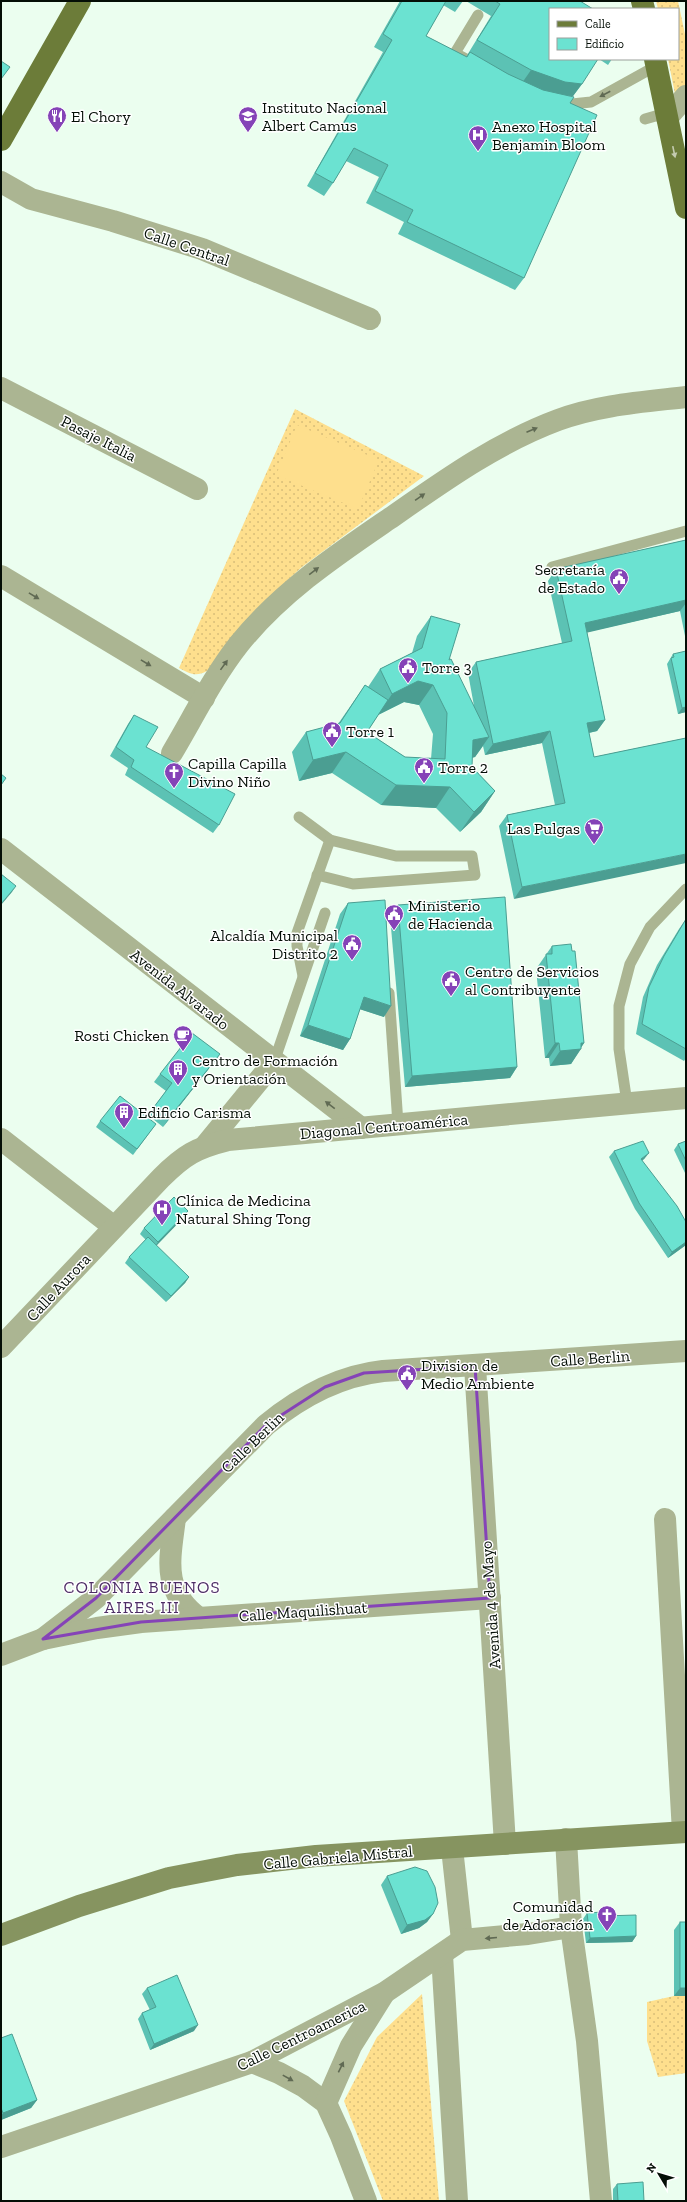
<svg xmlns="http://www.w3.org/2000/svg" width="687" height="2202" font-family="'Zilla Slab',serif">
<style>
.grass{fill:url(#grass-dots)}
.garden{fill:#fedf8d}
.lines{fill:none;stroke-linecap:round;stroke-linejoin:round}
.lane{stroke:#abb592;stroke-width:11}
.street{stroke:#abb592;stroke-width:22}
.secondary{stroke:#869460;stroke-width:22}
.primary{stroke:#6c7c39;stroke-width:22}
.wall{fill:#5cc2b4;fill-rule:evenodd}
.shaded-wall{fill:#4b9e92}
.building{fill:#6be2d1;stroke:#4b9e92}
.oneway{fill:#606a53}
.oneway2{fill:#c4cbb0}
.marked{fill:none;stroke:#8543b7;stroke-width:3;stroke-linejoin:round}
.labels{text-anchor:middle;stroke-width:3;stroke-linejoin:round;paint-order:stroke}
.poi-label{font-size:16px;fill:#040e06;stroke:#fff;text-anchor:start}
.street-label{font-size:16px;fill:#040e06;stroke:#fff}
.neighbourhood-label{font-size:17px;letter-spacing:1px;fill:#4d2d66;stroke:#fff}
</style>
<defs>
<pattern id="grass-dots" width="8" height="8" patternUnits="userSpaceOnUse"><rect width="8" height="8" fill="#fedf8d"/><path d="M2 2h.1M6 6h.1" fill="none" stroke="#d8be78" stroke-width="1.8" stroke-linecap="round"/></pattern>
</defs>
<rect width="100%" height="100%" fill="#ebfeef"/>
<!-- grass -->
<g class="grass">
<path d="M 656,1 L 678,1 L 686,39 L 686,87 L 676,99 L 668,59 L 678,59 L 678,9 L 658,9 Z"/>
<path d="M 295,409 L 424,476 L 302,567 L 279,588 L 207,671 C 196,677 190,674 179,668 Z"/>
<path d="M 422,1994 L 439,2201 L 383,2201 L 344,2101 L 377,2037 Z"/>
<path d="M 674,1996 L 686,1996 L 686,2073 L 658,2077 L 647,2041 L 647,2002 Z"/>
</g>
<!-- garden -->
<path class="garden" d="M 297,425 L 379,460 L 358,509 L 276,475 Z"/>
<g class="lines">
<!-- lane -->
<g class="lane">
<path d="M 466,59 L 455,53 L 478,15"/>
<path d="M 557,102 L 572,104 L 591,102 L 656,66"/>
<path d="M 645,119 L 666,113"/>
<path d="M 552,567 L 686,531"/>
<path d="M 299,817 L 330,840 L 396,856 L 472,856 L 475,875 L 353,884 L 317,875"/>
<path d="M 303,976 L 297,946 L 297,933 L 330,840"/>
<path d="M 389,993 L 398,1124"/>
<path d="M 274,1062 L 325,913"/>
<path d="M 627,1103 L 619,1049 L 619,1006 L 630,964 L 650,927 L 686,889"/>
</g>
<!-- street -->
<g class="street">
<path d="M 667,118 L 686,96"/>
<path d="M 1,182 L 31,199 L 113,221 L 202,249 L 370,319"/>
<path d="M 1,388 L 197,489"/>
<path d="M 1,576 L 204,698"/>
<path d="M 172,753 C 194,716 213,677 239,644 C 281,592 335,556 389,519 C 442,482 496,443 558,420 C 598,405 643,402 686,397"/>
<path d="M 1,849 L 361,1128"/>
<path d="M 1,1139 L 114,1227"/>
<path d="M 205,1146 L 274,1062"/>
<path d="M 1,1347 L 161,1178 C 184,1155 196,1148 228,1140 L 686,1098"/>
<path d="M 475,1366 L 505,1844"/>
<path d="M 175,1518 C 170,1560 161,1590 199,1618"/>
<path d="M 665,1519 L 683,1832"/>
<path d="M 43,1639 L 96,1598 L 266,1425 C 300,1397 338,1376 383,1371 L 686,1351"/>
<path d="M 1,1655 L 43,1639 L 97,1628 L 141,1622 L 490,1598"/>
<path d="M 566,1839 L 571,1927 L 587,2041 L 601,2201"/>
<path d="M 452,1848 L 462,1940"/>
<path d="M 442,1955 L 457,2201"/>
<path d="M 252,2062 L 279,2073 L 303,2086 L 326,2103 L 341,2136 L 366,2201"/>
<path d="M 326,2103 L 351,2046 L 383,1995"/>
<path d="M 1,2147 L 252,2062 L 384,1993 L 462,1940 L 528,1934 L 571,1927"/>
</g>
<!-- secondary -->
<path class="secondary" d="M 1,1935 L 79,1906 L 169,1878 L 237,1865 L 316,1856 L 686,1832"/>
<!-- primary -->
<g class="primary">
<path d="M 642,1 L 644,9"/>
<path d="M 655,59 L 686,208"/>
<path d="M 1,140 L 80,1"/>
</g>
</g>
<!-- wall -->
<g class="wall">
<path d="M 400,1 L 463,1 L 455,12 L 443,5 L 426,36 L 466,57 L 491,16 L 466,1 L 580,1 L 582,84 L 573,96 L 567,96 L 570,103 L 524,278 L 515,290 L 398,234 L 404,222 L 366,203 L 379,177 L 346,161 L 333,183 L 324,196 L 307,186 L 383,52 L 374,47 Z"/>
<path d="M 599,59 L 612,59 L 608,65 Z"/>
<path d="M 686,540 L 686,641 L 680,611 L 587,632 L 605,720 L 597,731 L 589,733 L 594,757 L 686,738 L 514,899 L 499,826 L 507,815 L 555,805 L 542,743 L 485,755 L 483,746 L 475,757 L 472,758 L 472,767 L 495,791 L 481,812 L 460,832 L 436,808 L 381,805 L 332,773 L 299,781 L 292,752 L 306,732 L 338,724 L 365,685 L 368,687 L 380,669 L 412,653 L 417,636 L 431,616 L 449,660 L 474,706 L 468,673 L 476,662 L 562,643 L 548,581 L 556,569 ZM 404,702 L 419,705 L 433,734 L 431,759 L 405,757 L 367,732 L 378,715 Z"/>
<path d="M 673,654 L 686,712 L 678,714 L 667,664 Z"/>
<path d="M 134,715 L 146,747 L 219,825 L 213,833 L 125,775 L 128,768 L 110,756 L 128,724 Z"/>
<path d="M 348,903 L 384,1017 L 360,1009 L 350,1039 L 343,1050 L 300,1036 L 340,914 Z"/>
<path d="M 398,905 L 517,1067 L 510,1078 L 405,1087 L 390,916 Z"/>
<path d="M 686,919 L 686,1058 L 684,1061 L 636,1034 L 643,997 L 657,965 L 679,929 Z"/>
<path d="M 552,946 L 584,1043 L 571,1064 L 550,1066 L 549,1058 L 545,1058 L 536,969 Z"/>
<path d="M 220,1054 L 214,1062 L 163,1127 L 148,1115 L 166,1091 L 154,1082 L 160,1074 Z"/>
<path d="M 100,1121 L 156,1124 L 133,1155 L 96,1127 Z"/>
<path d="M 686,1141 L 686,1175 L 674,1150 L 678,1144 Z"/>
<path d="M 614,1151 L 645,1158 L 642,1161 L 686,1245 L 668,1258 L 635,1209 L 609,1157 Z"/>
<path d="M 188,1211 L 184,1217 L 156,1246 L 189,1277 L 185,1283 L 166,1302 L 125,1263 L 129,1257 L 146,1240 L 140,1234 L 144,1228 Z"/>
<path d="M 387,1876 L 433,1914 L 427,1922 L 419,1928 L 401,1934 L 381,1885 Z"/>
<path d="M 587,1913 L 603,1916 L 636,1936 L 632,1942 L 586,1943 L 583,1919 Z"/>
<path d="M 680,1922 L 686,1922 L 686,1996 L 674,1996 L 674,1930 Z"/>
<path d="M 147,1988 L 194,2031 L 150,2050 L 138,2019 L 142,2013 L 150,2010 L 142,1994 Z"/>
<path d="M 1,2038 L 37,2100 L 31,2108 L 1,2120 Z"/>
<path d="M 617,2184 L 644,2201 L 613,2201 L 613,2189 Z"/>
</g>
<!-- shaded-wall -->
<g class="shaded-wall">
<path d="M 531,70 L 582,84 L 573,96 L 556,95 L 522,83 Z"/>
<path d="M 686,600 L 686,603 L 680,611 L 577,635 L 585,623 Z"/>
<path d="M 418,681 L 433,685 L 419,705 L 404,702 L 378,715 L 392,694 Z"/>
<path d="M 686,707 L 686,712 L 678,714 L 682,708 Z"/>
<path d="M 605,720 L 597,731 L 579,735 L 587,723 Z"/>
<path d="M 550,731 L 542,743 L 485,755 L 493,744 Z"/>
<path d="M 489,737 L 475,757 L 459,760 L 473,740 Z"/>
<path d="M 346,752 L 332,773 L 299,781 L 313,760 Z"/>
<path d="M 396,785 L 450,787 L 436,808 L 381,805 Z"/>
<path d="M 495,791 L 481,812 L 460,832 L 474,812 Z"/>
<path d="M 686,854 L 686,863 L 514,899 L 522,887 Z"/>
<path d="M 16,886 L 12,892 L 1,905 L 1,904 Z"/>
<path d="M 364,997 L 391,1006 L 384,1017 L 356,1008 Z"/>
<path d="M 308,1025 L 350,1039 L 343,1050 L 300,1036 Z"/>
<path d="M 555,1043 L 559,1043 L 549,1058 L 545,1058 Z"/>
<path d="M 581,1043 L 584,1043 L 580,1049 L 581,1049 L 571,1064 L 550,1066 L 560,1051 Z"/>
<path d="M 220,1054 L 214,1062 L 163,1127 L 169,1118 Z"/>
<path d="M 517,1067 L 510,1078 L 405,1087 L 412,1076 Z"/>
<path d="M 649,1153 L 645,1158 L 637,1165 L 641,1159 Z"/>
<path d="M 188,1211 L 184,1217 L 154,1248 L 158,1242 Z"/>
<path d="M 686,1242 L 686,1245 L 668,1258 L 672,1252 Z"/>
<path d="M 189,1277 L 185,1283 L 166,1302 L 171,1296 Z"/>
<path d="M 433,1914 L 427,1922 L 419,1928 L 401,1934 L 407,1925 Z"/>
<path d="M 636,1936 L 632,1942 L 586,1943 L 590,1938 Z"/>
<path d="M 680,1988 L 686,1988 L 686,1996 L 674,1996 Z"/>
<path d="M 198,2025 L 194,2031 L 150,2050 L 154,2044 Z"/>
<path d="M 37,2100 L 31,2108 L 1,2120 L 1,2116 L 3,2113 Z"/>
</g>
<!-- building -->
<g class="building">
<path d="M 402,1 L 446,1 L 426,36 L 467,57 L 470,52 L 508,74 L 543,90 L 574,97 L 570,103 L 597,115 L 524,278 L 407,222 L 413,210 L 375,191 L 388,165 L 354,148 L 333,183 L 315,173 L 392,40 L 383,34 Z"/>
<path d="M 495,1 L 580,1 L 593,9 L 550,9 L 550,59 L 598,59 L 582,84 L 565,82 L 531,70 L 477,40 L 500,4 Z"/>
<path d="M 1,61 L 10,67 L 1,79 Z"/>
<path d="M 686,540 L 686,600 L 585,623 L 605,720 L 587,723 L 594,757 L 686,738 L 686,854 L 522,887 L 507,815 L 565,803 L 550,731 L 493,744 L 476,662 L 572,641 L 556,569 Z"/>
<path d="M 431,616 L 460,624 L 449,660 L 451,659 L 489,737 L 473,740 L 472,767 L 495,791 L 474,812 L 450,787 L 396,785 L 346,752 L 313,760 L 306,732 L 340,723 L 365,685 L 388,700 L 367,732 L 405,757 L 445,759 L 447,713 L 433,685 L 418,681 L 392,694 L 380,669 L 422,648 Z"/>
<path d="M 686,651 L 686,707 L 682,708 L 671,658 L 674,657 L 673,654 Z"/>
<path d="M 134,715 L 158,727 L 146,747 L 235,794 L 219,825 L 131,767 L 134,760 L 116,747 Z"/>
<path d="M 1,774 L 6,778 L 1,785 Z"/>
<path d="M 1,874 L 16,886 L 1,904 Z"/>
<path d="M 505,897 L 517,1067 L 412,1076 L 398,905 Z"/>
<path d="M 385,900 L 391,1006 L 364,997 L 350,1039 L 308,1025 L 348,903 Z"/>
<path d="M 686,919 L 686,1049 L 642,1024 L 649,987 L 664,956 Z"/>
<path d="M 571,944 L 572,951 L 575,951 L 584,1043 L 581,1043 L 581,1049 L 560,1051 L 559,1043 L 555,1043 L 546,954 L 552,954 L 552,946 Z"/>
<path d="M 192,1033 L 220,1054 L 169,1118 L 154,1107 L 172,1083 L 160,1074 Z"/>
<path d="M 120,1096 L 156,1124 L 137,1149 L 100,1121 Z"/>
<path d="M 643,1141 L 649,1153 L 641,1159 L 677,1206 L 686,1222 L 686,1242 L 672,1252 L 639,1203 L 614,1151 Z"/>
<path d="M 686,1141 L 686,1161 L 678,1144 Z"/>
<path d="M 174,1197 L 188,1211 L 158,1242 L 144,1228 Z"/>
<path d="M 148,1237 L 189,1277 L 171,1296 L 129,1257 Z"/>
<path d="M 415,1867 L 427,1871 L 435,1887 L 438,1903 L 433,1914 L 425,1920 L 407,1925 L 387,1876 Z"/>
<path d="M 603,1912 L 603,1916 L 636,1915 L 636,1936 L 590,1938 L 587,1913 Z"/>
<rect x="680" y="1922" width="6" height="66"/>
<path d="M 177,1975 L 198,2025 L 154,2044 L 142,2013 L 156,2007 L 147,1988 Z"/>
<path d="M 12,2034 L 37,2100 L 3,2113 L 1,2108 L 1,2038 Z"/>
<path d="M 643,2182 L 644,2201 L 618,2201 L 617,2184 Z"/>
</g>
<!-- one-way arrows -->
<defs><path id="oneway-solid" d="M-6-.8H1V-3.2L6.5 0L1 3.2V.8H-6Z"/></defs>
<g class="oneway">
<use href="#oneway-solid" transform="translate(605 94) rotate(152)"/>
<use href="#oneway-solid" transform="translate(532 430) rotate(-23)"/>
<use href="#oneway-solid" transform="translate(420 497) rotate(-35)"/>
<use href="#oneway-solid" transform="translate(314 571) rotate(-37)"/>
<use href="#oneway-solid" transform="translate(34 596) rotate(31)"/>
<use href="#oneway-solid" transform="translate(146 663) rotate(31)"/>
<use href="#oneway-solid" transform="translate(224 665) rotate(-54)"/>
<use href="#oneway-solid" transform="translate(330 1105) rotate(-143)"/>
<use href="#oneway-solid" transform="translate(491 1938) rotate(175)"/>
<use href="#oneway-solid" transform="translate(341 2067) rotate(-64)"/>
<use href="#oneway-solid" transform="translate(288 2078) rotate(29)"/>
</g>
<use class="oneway2" href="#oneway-solid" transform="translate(674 152) rotate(78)"/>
<!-- marked area -->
<path class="marked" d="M 475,1366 L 490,1598 L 141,1622 L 43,1639 L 96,1598 L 266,1425 L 325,1387 L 364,1373 Z"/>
<!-- icons -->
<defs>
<symbol id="restaurant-pin" viewBox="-11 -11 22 30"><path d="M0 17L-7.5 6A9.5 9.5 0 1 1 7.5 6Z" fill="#8543b7" stroke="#fff"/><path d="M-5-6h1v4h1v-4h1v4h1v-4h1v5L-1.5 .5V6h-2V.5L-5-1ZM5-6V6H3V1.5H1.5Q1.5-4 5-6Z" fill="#fff"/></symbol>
<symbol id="school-pin" viewBox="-11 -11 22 30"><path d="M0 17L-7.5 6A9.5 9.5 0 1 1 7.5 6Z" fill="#8543b7" stroke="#fff"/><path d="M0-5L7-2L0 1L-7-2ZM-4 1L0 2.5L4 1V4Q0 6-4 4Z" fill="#fff"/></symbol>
<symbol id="hospital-pin" viewBox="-11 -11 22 30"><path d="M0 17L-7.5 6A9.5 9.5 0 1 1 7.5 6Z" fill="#8543b7" stroke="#fff"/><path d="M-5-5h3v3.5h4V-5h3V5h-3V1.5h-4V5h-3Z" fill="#fff"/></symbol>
<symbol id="civic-pin" viewBox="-11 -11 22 30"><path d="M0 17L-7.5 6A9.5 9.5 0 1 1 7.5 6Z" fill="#8543b7" stroke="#fff"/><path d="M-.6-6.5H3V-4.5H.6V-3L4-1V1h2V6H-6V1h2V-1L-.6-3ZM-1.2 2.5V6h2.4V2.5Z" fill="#fff"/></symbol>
<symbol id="church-pin" viewBox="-11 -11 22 30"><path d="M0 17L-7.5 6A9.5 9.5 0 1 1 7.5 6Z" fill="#8543b7" stroke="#fff"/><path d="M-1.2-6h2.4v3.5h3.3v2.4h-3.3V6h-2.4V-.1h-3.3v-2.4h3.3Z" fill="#fff"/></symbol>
<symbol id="supermarket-pin" viewBox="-11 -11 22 30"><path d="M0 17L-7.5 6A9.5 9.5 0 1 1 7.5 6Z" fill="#8543b7" stroke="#fff"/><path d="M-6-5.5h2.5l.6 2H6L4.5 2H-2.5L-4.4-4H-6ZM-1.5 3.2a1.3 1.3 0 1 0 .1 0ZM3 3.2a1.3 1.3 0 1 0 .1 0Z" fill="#fff"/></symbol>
<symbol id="cafe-pin" viewBox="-11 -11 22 30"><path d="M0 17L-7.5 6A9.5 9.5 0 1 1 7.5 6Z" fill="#8543b7" stroke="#fff"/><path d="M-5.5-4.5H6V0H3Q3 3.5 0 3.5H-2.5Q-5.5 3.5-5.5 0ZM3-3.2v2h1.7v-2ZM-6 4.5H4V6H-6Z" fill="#fff"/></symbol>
<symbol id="building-pin" viewBox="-11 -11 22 30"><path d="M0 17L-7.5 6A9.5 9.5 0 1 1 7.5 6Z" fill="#8543b7" stroke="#fff"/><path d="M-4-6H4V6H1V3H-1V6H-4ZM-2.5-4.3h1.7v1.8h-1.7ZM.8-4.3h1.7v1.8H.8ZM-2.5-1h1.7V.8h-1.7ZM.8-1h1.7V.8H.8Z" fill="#fff"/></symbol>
</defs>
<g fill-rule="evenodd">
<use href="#restaurant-pin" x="46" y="105" width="22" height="30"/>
<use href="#school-pin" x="237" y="105" width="22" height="30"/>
<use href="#hospital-pin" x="467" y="124" width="22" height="30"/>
<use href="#civic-pin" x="608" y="567" width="22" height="30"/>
<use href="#civic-pin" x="397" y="656" width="22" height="30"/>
<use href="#civic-pin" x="321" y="720" width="22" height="30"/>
<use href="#civic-pin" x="413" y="756" width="22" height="30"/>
<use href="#church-pin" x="163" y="761" width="22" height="30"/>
<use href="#supermarket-pin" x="583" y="817" width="22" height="30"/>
<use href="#civic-pin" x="383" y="903" width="22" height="30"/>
<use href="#civic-pin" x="341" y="933" width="22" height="30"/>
<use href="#civic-pin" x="440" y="969" width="22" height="30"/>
<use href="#cafe-pin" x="172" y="1024" width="22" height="30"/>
<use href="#building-pin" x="167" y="1058" width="22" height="30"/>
<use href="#building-pin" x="113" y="1101" width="22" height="30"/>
<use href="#hospital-pin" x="151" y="1198" width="22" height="30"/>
<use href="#civic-pin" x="396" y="1363" width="22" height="30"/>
<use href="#church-pin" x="596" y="1904" width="22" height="30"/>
</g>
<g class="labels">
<!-- poi labels -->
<g class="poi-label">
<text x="262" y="113">Instituto Nacional<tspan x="262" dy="18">Albert Camus</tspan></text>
<text x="71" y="122">El Chory</text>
<text x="492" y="132">Anexo Hospital<tspan x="492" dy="18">Benjamin Bloom</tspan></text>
<text x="605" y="575" text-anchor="end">Secretaría<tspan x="605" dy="18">de Estado</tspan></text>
<text x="422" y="673">Torre 3</text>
<text x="346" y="737">Torre 1</text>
<text x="188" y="769">Capilla Capilla<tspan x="188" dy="18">Divino Niño</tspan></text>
<text x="438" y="773">Torre 2</text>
<text x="580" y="834" text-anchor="end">Las Pulgas</text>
<text x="408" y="911">Ministerio<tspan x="408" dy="18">de Hacienda</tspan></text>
<text x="338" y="941" text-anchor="end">Alcaldía Municipal<tspan x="338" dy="18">Distrito 2</tspan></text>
<text x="465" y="977">Centro de Servicios<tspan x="465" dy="18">al Contribuyente</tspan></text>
<text x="169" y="1041" text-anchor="end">Rosti Chicken</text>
<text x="192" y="1066">Centro de Formación<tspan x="192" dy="18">y Orientación</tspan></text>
<text x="138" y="1118">Edificio Carisma</text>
<text x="176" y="1206">Clínica de Medicina<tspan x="176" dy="18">Natural Shing Tong</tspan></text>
<text x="421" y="1371">Division de<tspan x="421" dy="18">Medio Ambiente</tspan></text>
<text x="593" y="1912" text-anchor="end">Comunidad<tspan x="593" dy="18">de Adoración</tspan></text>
</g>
<!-- street labels -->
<g class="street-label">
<text transform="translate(187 246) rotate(19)" y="6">Calle Central</text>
<text transform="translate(99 438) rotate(27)" y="6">Pasaje Italia</text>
<text transform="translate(180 989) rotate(38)" y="6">Avenida Alvarado</text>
<text transform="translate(384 1126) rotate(-5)" y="6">Diagonal Centroamérica</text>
<text transform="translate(58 1287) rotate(-47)" y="6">Calle Aurora</text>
<text transform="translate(590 1358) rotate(-4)" y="6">Calle Berlin</text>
<text transform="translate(252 1442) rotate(-44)" y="6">Calle Berlin</text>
<text transform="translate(490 1605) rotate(-94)" y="6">Avenida 4 de Mayo</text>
<text transform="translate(303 1611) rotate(-4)" y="6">Calle Maquilishuat</text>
<text transform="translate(338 1857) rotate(-5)" y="6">Calle Gabriela Mistral</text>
<text transform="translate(301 2035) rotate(-26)" y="6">Calle Centroamerica</text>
</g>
<!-- neighbourhood labels -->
<g class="neighbourhood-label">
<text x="142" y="1593">COLONIA BUENOS<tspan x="142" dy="20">AIRES III</tspan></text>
</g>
</g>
<!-- border -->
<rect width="687" height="2202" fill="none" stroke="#040e06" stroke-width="4"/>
<!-- legend -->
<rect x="549" y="8" width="130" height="52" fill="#ffffff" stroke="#9b9f9b"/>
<rect x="557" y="21" width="20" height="6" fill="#6c7c39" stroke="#9b9f9b"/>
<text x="585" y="28" font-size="12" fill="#040e06">Calle</text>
<rect x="557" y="38" width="20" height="12" fill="#6be2d1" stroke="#9b9f9b"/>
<text x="585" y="48" font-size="12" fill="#040e06">Edificio</text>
<!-- north arrow -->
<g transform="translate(659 2174) rotate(308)" stroke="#ffffff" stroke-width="3" paint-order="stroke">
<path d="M0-3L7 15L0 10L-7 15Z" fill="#040e06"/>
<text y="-6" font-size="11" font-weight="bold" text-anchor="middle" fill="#040e06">N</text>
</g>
</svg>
